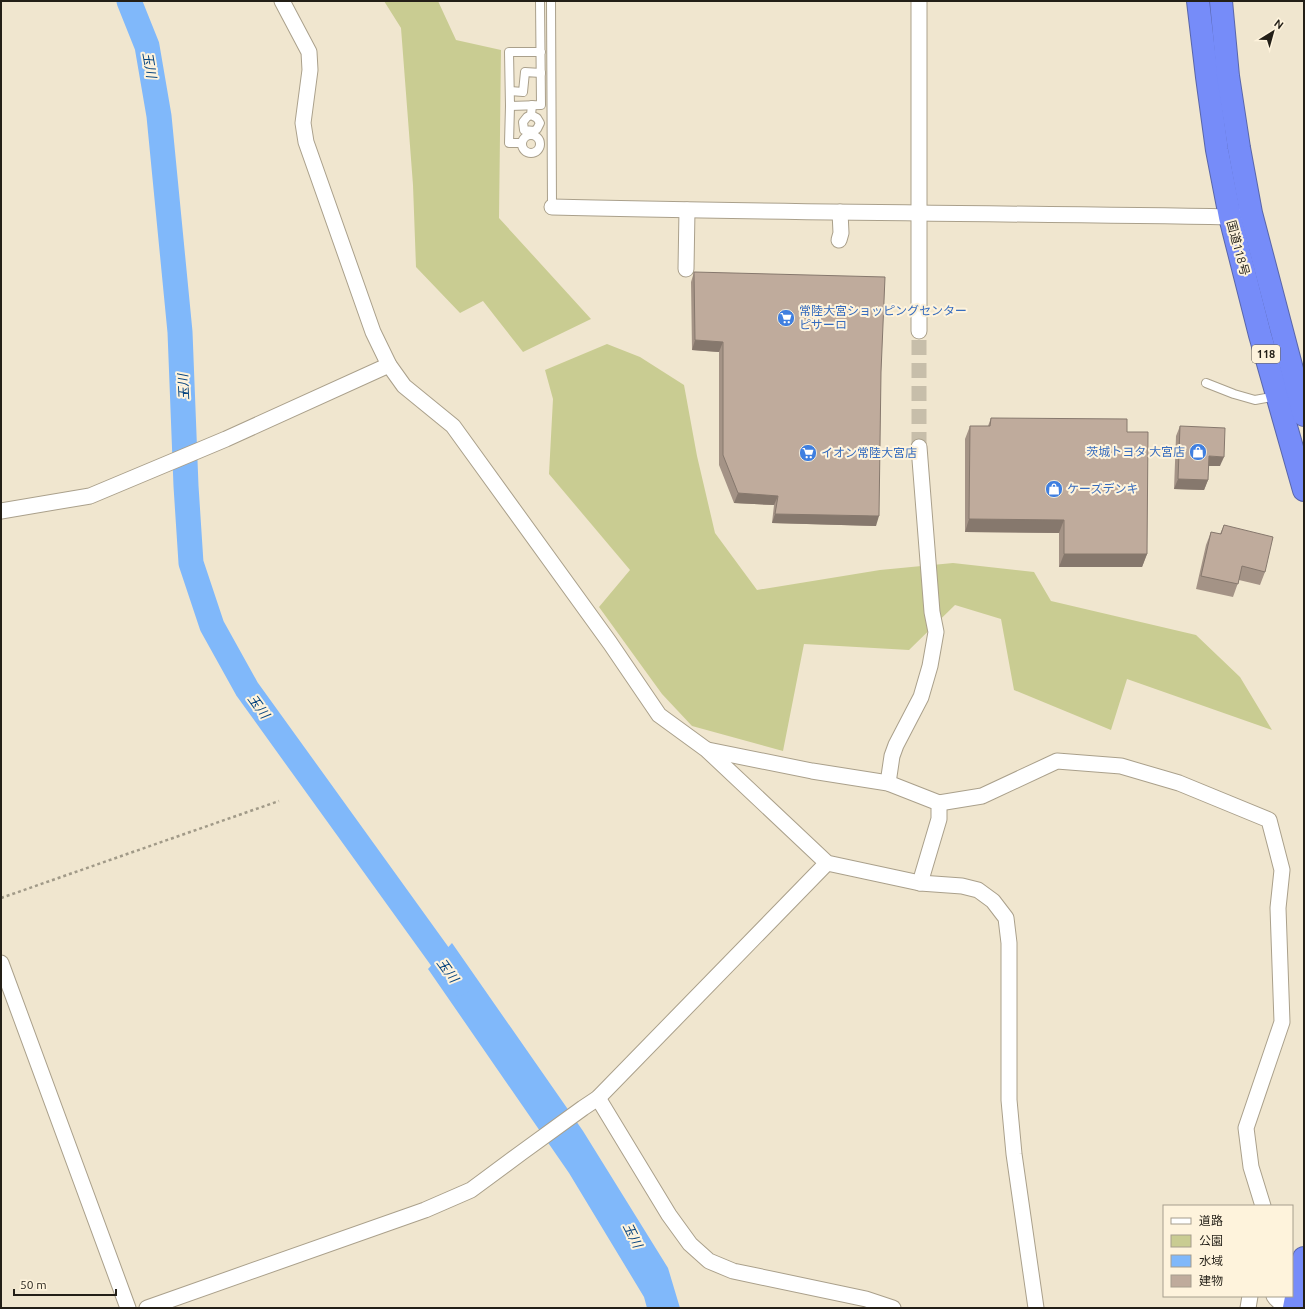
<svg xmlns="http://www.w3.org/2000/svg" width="1305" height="1309" font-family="Ubuntu,'Noto Sans JP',sans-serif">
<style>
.green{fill:#c9cc92}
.water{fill:#80b8fa}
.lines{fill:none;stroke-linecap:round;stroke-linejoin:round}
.river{stroke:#80b8fa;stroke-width:25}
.street-tunnel{stroke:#c7beaa;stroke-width:15;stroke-dasharray:15 8;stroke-linecap:butt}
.lane-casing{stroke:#aaa08b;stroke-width:10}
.street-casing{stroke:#aaa08b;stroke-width:17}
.highway-casing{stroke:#5966aa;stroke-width:24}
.path{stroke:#a19a88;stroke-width:2.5;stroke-dasharray:3 3;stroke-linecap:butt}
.lane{stroke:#fff;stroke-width:8}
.street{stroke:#fff;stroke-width:15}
.highway{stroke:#768cf9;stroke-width:22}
.wall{fill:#a49386}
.shaded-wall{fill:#86786d}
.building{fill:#bfab9c;stroke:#86786d}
.labels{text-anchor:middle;stroke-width:4;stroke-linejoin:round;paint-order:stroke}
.shield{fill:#fef3dc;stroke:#655f52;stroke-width:1}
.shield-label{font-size:11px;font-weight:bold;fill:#231f17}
.street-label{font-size:12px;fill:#231f17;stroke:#fef3dc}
.shop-label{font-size:12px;fill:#366cbe;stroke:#fef3dc;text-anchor:start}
.water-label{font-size:13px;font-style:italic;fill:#08457f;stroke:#fef3dc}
</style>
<rect width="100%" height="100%" fill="#f0e6cf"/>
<!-- green -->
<g class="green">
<path d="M 384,1 L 438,1 L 456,40 L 501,50 L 499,218 L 591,319 L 523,352 L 483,301 L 460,313 L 416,267 L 413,185 L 401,28 Z"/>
<path d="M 607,344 L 640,357 L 684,385 L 697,456 L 715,533 L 757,590 L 880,570 L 953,563 L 1034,572 L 1051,601 L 1196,635 L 1240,677 L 1272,730 L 1127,679 L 1111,730 L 1014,690 L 1001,619 L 955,605 L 909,650 L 804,644 L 783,751 L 692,726 L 662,694 L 599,607 L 630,570 L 549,474 L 553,399 L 545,370 Z"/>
</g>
<!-- water -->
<path class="water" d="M 452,943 L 583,1131 L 668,1268 L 680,1308 L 647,1308 L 644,1297 L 569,1173 L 428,969 Z"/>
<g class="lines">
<!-- river -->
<path class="river" d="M 129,1 L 147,46 L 159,116 L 180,332 L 186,486 L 191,563 L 212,626 L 247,689 L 459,983"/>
<!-- street-tunnel -->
<path class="street-tunnel" d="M 919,447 L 919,331"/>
<defs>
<g id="lane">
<path d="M 540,1 L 541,105 L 510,106 L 509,52 L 541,52"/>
<path d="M 551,1 L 552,207"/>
<path d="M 510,91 L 523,92 L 525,72 L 541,73"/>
<path d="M 510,106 L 509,143 L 522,143"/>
<path d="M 531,115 L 527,117 L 523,122 L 524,130 L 534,131 L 537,129 L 540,123 L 537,118 L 531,115 L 532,105"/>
<circle cx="531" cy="144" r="9"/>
<path d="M 1206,383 L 1234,394 L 1255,400 L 1277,396"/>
</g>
<g id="street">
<path d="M 282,1 L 309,52 L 310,70 L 303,123 L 306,142 L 373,332 L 389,365 L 404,386 L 453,426 L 610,643 L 659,715 L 707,750 L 827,863 L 920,883 L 962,886 L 978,890 L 993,901 L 1006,918 L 1009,943 L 1009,1100 L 1014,1154 L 1036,1308"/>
<path d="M 552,207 C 778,213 1004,213 1230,217 L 1239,215"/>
<path d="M 839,240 L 841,233 L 840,212"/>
<path d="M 686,269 L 687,210"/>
<path d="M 919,331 L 919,1"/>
<path d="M 1,511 L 90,496 L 226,439 L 389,365"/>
<path d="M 708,750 L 812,771 L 888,783 L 939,803 L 939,819 L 920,883"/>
<path d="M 888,783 L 892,756 L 896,745 L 921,697 L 930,666 L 936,632 L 932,612 L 919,447"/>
<path d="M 939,803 L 982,796 L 1057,761 L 1121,766 L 1179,783 L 1269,820 L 1282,870 L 1278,908 L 1282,1022 L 1246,1128 L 1251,1167 L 1263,1206"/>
<path d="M 1,963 L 128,1308"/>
<path d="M 598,1098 L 669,1215 L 690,1244 L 709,1261 L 733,1271 L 866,1299 L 893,1308"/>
<path d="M 1274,1296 C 1279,1304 1286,1304 1295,1305"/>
<path d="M 147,1308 L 425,1210 L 471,1190 L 521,1153 L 583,1108 L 598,1098 L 827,863"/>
<path d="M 1248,1308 L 1250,1296"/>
</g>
<g id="highway">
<path d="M 1198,1 L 1207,77 L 1217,150 L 1230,217 L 1260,335 L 1304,490"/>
<path d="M 1221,1 L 1228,76 L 1239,148 L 1251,213 L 1304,415"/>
<path d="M 1294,1308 L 1304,1258"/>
</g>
</defs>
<!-- lane casing -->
<use href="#lane" class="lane-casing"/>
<!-- street casing -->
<use href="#street" class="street-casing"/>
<!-- highway casing -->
<use href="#highway" class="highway-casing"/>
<!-- path -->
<path class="path" d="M 1,898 L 279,801"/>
<!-- lane -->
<use href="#lane" class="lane"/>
<!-- street -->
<use href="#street" class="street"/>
<!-- highway -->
<use href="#highway" class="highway"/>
</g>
<!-- wall -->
<g class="wall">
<path d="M 694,272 L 876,526 L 772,523 L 774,505 L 734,503 L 719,465 L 719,352 L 692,350 L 691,282 Z"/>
<path d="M 991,418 L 1127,432 L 1147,554 L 1142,567 L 1059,567 L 1059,533 L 965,532 L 965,439 L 970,426 L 988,426 Z"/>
<path d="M 1180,426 L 1220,466 L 1208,466 L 1208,480 L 1204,490 L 1174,489 L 1176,436 Z"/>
<path d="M 1224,525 L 1265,572 L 1260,585 L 1239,580 L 1233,597 L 1196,589 L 1206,545 L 1211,532 L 1220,534 Z"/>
</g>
<!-- shaded-wall -->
<g class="shaded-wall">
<path d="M 695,340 L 723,342 L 719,352 L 692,350 Z"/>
<path d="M 1209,456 L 1224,457 L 1220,466 L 1205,466 Z"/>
<path d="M 1178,479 L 1208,480 L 1204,490 L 1174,489 Z"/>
<path d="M 738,493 L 778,496 L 774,505 L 734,503 Z"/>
<path d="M 775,514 L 879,516 L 876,526 L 772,523 Z"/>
<path d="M 969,519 L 1064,520 L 1059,533 L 965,532 Z"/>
<path d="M 1064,554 L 1147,554 L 1142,567 L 1059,567 Z"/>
</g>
<!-- building -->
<g class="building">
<path d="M 694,272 L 885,277 L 881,372 L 879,516 L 775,514 L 778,496 L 738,493 L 723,455 L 723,342 L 695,340 Z"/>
<path d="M 991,418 L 1127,419 L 1127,432 L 1148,432 L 1147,554 L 1064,554 L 1064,520 L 969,519 L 970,426 L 990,426 Z"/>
<path d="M 1180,426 L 1225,428 L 1224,457 L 1209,456 L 1208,480 L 1178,479 Z"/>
<path d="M 1224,525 L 1273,537 L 1265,572 L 1242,566 L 1238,584 L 1201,576 L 1211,532 L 1221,534 Z"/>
</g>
<!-- icons -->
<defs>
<symbol id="supermarket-disc" viewBox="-11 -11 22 22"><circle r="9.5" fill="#3f7fe0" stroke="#fef3dc"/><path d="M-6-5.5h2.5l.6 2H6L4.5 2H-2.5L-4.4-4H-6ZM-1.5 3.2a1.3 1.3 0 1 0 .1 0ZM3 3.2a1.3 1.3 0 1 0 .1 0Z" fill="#fff"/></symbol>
<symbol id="shop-disc" viewBox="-11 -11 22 22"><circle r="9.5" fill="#3f7fe0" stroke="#fef3dc"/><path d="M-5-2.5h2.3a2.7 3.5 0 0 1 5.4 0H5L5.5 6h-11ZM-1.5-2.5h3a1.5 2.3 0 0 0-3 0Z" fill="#fff"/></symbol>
</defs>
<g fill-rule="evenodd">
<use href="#supermarket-disc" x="776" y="308" width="20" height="20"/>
<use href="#shop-disc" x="1188" y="442" width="20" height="20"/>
<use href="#supermarket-disc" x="798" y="443" width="20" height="20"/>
<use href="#shop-disc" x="1044" y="479" width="20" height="20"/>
</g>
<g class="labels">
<!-- shield labels -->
<rect class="shield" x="1252" y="345" width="28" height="18" rx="3"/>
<g class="shield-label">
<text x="1266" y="358">118</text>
</g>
<!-- street labels -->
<g class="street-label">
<text transform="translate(1238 248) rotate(75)" y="4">国道118号</text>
</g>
<!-- shop labels -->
<g class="shop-label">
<text x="799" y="315">常陸大宮ショッピングセンター<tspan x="799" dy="14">ピサーロ</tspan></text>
<text x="1185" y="456" text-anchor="end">茨城トヨタ 大宮店</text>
<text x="821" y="457">イオン常陸大宮店</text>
<text x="1067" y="493">ケーズデンキ</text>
</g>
<!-- water labels -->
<g class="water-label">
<text transform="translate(150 65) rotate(80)" y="5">玉川</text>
<text transform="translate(183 387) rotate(-93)" y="5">玉川</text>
<text transform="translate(259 706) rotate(54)" y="5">玉川</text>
<text transform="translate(448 970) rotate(54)" y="5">玉川</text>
<text transform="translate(633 1235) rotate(63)" y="5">玉川</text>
</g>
</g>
<!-- border -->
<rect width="1305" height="1309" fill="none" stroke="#231f17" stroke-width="4"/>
<!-- legend -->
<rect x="1163" y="1205" width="130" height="92" fill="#fef3dc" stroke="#a69e8d"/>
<rect x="1171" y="1218" width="20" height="6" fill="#ffffff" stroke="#a69e8d"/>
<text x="1199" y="1225" font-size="12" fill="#231f17">道路</text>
<rect x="1171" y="1235" width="20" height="12" fill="#c9cc92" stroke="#a69e8d"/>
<text x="1199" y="1245" font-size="12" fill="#231f17">公園</text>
<rect x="1171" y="1255" width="20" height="12" fill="#80b8fa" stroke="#a69e8d"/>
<text x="1199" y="1265" font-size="12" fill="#231f17">水域</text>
<rect x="1171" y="1275" width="20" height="12" fill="#bfab9c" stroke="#a69e8d"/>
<text x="1199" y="1285" font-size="12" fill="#231f17">建物</text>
<!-- north arrow -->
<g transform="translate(1273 32) rotate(37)" stroke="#fef3dc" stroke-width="3" paint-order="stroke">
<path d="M0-3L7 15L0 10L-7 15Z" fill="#231f17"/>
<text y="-6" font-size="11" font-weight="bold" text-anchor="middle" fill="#231f17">N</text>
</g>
<!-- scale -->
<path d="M14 1289v6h102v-6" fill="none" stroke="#231f17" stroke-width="2"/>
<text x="20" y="1289" font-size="12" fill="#231f17" stroke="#fef3dc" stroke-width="3" paint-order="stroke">50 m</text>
</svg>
